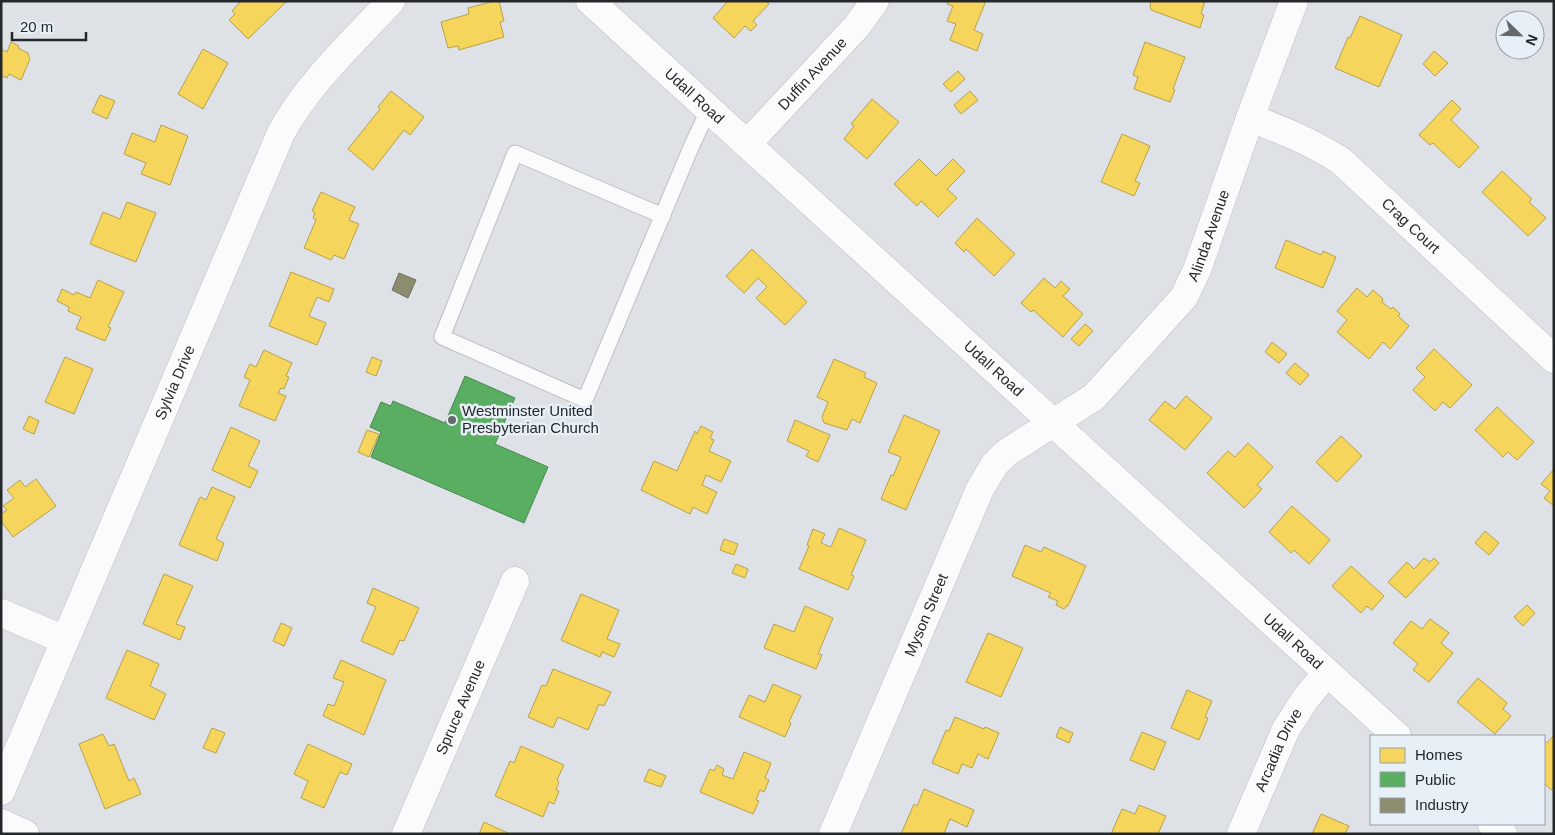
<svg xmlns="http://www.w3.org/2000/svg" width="1555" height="835" font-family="Arial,sans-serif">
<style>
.homes{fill:#f6d55c;stroke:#b7a14d}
.public{fill:#5aae61;stroke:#4a8651}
.industry{fill:#8c8c6e;stroke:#6d6e5a}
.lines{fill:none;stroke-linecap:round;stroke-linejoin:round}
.service-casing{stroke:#bcbfc2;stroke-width:17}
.minor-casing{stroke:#bcbfc2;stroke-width:29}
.secondary-casing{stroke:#bcbfc2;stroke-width:29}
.service{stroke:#fafbfb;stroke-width:15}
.minor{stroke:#fafbfb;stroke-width:28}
.secondary{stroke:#fafbfb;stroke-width:28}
.poi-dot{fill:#66696c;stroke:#e7eff7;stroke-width:2}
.labels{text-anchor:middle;stroke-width:5;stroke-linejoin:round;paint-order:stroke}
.street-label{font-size:15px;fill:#25282b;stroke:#e7eff7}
.poi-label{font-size:15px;fill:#25282b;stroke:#e7eff7;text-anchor:start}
</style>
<rect width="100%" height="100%" fill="#dee2e6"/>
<!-- homes -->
<g class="homes">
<path d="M 241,1 L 287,1 L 248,39 L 229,20 L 235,14 L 232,11 Z"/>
<path d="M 494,1 L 499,1 L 504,21 L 500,22 L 504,37 L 459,50 L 458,46 L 448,48 L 441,22 L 469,14 L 468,8 Z"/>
<path d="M 728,1 L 766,1 L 769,4 L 753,21 L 757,25 L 751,31 L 745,26 L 734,38 L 713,18 Z"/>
<path d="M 948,1 L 986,1 L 974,30 L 983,34 L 977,51 L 950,40 L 956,24 L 947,21 L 953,6 L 947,4 Z"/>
<path d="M 1151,1 L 1205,1 L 1201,14 L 1204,15 L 1200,28 L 1151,10 L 1150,6 Z"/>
<path d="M 1360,16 L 1402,35 L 1379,87 L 1335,68 L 1348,37 L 1350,38 Z"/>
<path d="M 11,42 L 19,46 L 18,48 L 28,53 L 30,59 L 21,80 L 9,74 L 7,78 L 1,75 L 1,49 L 7,52 Z"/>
<path d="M 1145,42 L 1185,57 L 1173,89 L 1175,90 L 1170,102 L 1134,89 L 1138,77 L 1133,75 Z"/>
<path d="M 203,49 L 228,63 L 203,109 L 178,94 Z"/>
<path d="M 1434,51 L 1448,63 L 1435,76 L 1423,64 Z"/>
<path d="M 958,71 L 965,79 L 951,92 L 943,84 Z"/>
<path d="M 391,91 L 424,117 L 410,135 L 404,130 L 373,170 L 348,149 L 380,109 L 378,107 Z"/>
<path d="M 970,91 L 978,100 L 961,114 L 954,105 Z"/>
<path d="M 100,95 L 115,101 L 107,119 L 92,112 Z"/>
<path d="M 872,99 L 899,122 L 867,159 L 844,139 L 854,126 L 851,124 Z"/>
<path d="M 1452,100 L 1461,109 L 1451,120 L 1479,147 L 1459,168 L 1433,143 L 1430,145 L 1419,135 Z"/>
<path d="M 161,125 L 188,136 L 170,185 L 141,174 L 146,163 L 124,154 L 132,133 L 155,142 Z"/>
<path d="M 1122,134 L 1150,146 L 1135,181 L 1140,183 L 1134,196 L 1101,182 Z"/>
<path d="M 919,159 L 936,176 L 953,159 L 965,171 L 947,189 L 957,198 L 938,217 L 921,201 L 917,206 L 894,184 Z"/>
<path d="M 1502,171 L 1532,199 L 1529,202 L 1546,218 L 1528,236 L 1482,192 Z"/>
<path d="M 321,192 L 355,207 L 349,220 L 359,224 L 344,259 L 334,255 L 331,260 L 304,248 L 316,220 L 313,218 L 315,213 L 312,211 Z"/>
<path d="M 127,202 L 156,213 L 136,262 L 90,244 L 103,212 L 120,219 Z"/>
<path d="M 977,218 L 1015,254 L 994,276 L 966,249 L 964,252 L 955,243 Z"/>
<path d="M 1286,240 L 1321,255 L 1323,251 L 1336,257 L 1323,288 L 1275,268 Z"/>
<path d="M 752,249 L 807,302 L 785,325 L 756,298 L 767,287 L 758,278 L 744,293 L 726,276 Z"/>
<path d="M 291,272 L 334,289 L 329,302 L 317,297 L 309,316 L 326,323 L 317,345 L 269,326 Z"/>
<path d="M 1044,278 L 1055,288 L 1061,281 L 1070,289 L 1063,296 L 1083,314 L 1063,337 L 1033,310 L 1031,312 L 1021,303 Z"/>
<path d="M 98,280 L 124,292 L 108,327 L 111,328 L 105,341 L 76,329 L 81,317 L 68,311 L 69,307 L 57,301 L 62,289 L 74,295 L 76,292 L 90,298 Z"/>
<path d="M 1357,288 L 1367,297 L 1373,290 L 1383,299 L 1382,302 L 1391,309 L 1393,307 L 1400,314 L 1398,316 L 1409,326 L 1390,349 L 1383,342 L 1369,359 L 1337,332 L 1347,320 L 1337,311 Z"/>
<path d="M 1085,324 L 1093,331 L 1079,346 L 1071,339 Z"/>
<path d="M 1272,342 L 1287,354 L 1279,363 L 1265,352 Z"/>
<path d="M 1434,349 L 1472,385 L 1450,408 L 1443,402 L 1435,411 L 1413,390 L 1425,377 L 1416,368 Z"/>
<path d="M 264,350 L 292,363 L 286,376 L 289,377 L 284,389 L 281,388 L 278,393 L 286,396 L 275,421 L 239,406 L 250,380 L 244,377 L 250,364 L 256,367 Z"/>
<path d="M 65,357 L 93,369 L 74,414 L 45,402 Z"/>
<path d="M 372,357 L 382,361 L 376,376 L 366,372 Z"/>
<path d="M 834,359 L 866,373 L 864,377 L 877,383 L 860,423 L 852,419 L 847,430 L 824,423 L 822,417 L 828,402 L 817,397 Z"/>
<path d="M 1295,363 L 1309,375 L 1300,385 L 1286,373 Z"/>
<path d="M 1186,396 L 1212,418 L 1185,450 L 1149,420 L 1165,401 L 1175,409 Z"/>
<path d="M 1497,407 L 1534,442 L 1517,460 L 1508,452 L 1503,457 L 1475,430 Z"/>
<path d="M 904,415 L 940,431 L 906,510 L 881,499 L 891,475 L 893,476 L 901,457 L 888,452 Z"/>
<path d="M 29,416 L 39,421 L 34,434 L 23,429 Z"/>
<path d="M 795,420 L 830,435 L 818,462 L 806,456 L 809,451 L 787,441 Z"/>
<path d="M 701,426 L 713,432 L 710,438 L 714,440 L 709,451 L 731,461 L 721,482 L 706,475 L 702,485 L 717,492 L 707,514 L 693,507 L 690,514 L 641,490 L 654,461 L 677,471 L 695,431 L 697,434 Z"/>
<path d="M 231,427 L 260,441 L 248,466 L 258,471 L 250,488 L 212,470 Z"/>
<path d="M 367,430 L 379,434 L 369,457 L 358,452 Z"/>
<path d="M 1341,436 L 1362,456 L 1337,482 L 1316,462 Z"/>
<path d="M 1248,443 L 1273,467 L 1257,485 L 1262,489 L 1244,508 L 1207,473 L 1228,451 L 1235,457 Z"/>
<path d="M 1554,469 L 1554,506 L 1544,498 L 1550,491 L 1541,484 Z"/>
<path d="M 36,479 L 56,506 L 13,537 L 1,521 L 1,514 L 7,510 L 3,506 L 14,498 L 7,490 L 20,480 L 25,487 Z"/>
<path d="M 212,487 L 235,497 L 216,539 L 224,543 L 217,561 L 179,545 L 200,497 L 206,500 Z"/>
<path d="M 1292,506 L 1330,540 L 1309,564 L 1294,550 L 1291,553 L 1269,532 Z"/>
<path d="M 839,528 L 866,540 L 851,575 L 854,576 L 848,590 L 799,569 L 809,546 L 807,545 L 813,529 L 825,534 L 821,543 L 831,547 Z"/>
<path d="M 1485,531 L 1499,543 L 1489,555 L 1475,543 Z"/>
<path d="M 724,539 L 738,544 L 734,555 L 720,550 Z"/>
<path d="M 1025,545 L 1041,552 L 1044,547 L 1086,566 L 1068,606 L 1066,606 L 1064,609 L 1056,605 L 1058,601 L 1048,597 L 1051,593 L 1012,576 Z"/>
<path d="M 1424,558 L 1430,562 L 1434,558 L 1439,563 L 1406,598 L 1388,582 L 1407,562 L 1414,569 Z"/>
<path d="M 736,564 L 748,569 L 745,578 L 732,573 Z"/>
<path d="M 1351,566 L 1384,596 L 1372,610 L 1367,606 L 1361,613 L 1332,586 Z"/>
<path d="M 164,574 L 193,586 L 176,624 L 185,627 L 180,640 L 143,624 Z"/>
<path d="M 373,588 L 419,608 L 404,641 L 400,640 L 393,655 L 361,641 L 376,607 L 367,603 Z"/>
<path d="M 581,594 L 619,610 L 607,639 L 620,644 L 614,657 L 602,652 L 600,657 L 561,640 Z"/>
<path d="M 1527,605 L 1535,613 L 1523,626 L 1514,617 Z"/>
<path d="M 805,606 L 833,618 L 818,654 L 822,655 L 816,669 L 764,648 L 774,624 L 794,632 Z"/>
<path d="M 1430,619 L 1449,633 L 1441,643 L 1453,653 L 1429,682 L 1413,670 L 1418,664 L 1393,643 L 1411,621 L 1422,629 Z"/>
<path d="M 281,623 L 292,628 L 284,646 L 273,641 Z"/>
<path d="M 988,633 L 1023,648 L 1001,697 L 966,682 Z"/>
<path d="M 127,650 L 159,664 L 150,686 L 166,694 L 154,720 L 106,698 Z"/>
<path d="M 341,660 L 386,680 L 364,735 L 323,716 L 328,704 L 334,706 L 344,682 L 333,678 Z"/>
<path d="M 553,669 L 611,692 L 604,706 L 599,704 L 588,730 L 558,717 L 553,728 L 528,717 L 542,685 L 546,686 Z"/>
<path d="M 1478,678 L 1507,703 L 1503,709 L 1511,716 L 1495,734 L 1457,702 Z"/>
<path d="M 773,684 L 801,696 L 789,722 L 791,723 L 785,737 L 739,717 L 749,695 L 765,702 Z"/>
<path d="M 1187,690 L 1212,701 L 1205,717 L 1208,718 L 1199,740 L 1171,728 Z"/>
<path d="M 955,717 L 984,729 L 985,727 L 999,733 L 988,759 L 978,754 L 972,768 L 962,764 L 958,774 L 932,763 L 946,730 L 949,731 Z"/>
<path d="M 1060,727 L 1073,733 L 1069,743 L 1056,737 Z"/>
<path d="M 212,728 L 225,733 L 216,753 L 203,748 Z"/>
<path d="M 1142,732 L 1166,742 L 1154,770 L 1130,760 Z"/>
<path d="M 103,734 L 109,746 L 114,744 L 129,781 L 134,778 L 141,794 L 105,809 L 79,744 Z"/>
<path d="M 1554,735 L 1554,787 L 1551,790 L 1544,783 L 1544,740 L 1547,743 Z"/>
<path d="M 308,744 L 352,764 L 347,775 L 340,772 L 324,808 L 301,798 L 308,781 L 294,774 Z"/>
<path d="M 521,746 L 564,765 L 557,780 L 559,782 L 556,790 L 559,791 L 554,804 L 549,802 L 543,817 L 495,796 L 510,761 L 514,763 Z"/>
<path d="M 744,752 L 771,763 L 765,778 L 769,780 L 764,792 L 760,790 L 756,800 L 759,801 L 753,814 L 700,792 L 710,769 L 714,771 L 717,765 L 724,769 L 722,775 L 733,779 Z"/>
<path d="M 649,769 L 666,776 L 661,787 L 644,781 Z"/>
<path d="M 924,789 L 974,810 L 967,827 L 950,819 L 944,834 L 901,834 L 914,804 L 917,806 Z"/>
<path d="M 1139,805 L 1166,816 L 1158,834 L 1111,834 L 1122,809 L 1135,814 Z"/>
<path d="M 1321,814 L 1349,826 L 1345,834 L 1312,834 Z"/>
<path d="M 484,822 L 510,834 L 479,834 Z"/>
</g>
<!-- public -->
<path class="public" d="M 465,376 L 515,398 L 495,444 L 548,467 L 524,523 L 371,457 L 381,432 L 370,427 L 381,402 L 391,406 L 393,401 L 445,423 Z"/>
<!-- industry -->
<path class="industry" d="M 399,273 L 416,280 L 408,298 L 392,290 Z"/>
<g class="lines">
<defs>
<path id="service" d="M 663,216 L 515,153 L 442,337 L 585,400 L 692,145 L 709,109"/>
<g id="minor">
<path id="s1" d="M 1250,118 C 1282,130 1312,142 1341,161 L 1554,359"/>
<path id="s2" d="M 747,144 L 857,26 L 875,1"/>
<path d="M 1,613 L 65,640"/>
<path id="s3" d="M 1,791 L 281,133 C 309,82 352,43 391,1"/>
<path d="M 1,823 L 25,834"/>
<path id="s4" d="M 406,834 L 515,581"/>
<path id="s5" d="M 833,834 L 980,489 L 995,464 L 1006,453 L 1094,397 L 1184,297 L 1197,270 L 1250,118 L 1294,1"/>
<path id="s6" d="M 1241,834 L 1286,729 L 1306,698 L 1327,673"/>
</g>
<g id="secondary">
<path id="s7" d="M 590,1 L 1397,736"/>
<path d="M 1492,824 L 1503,834"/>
</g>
</defs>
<!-- service casing -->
<use href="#service" class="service-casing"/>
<!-- minor casing -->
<use href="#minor" class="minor-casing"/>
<!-- secondary casing -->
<use href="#secondary" class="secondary-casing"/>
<!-- service -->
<use href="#service" class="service"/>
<!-- minor -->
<use href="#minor" class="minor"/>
<!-- secondary -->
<use href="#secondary" class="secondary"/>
</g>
<!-- markers -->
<circle class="poi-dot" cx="452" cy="420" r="5"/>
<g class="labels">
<!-- street labels -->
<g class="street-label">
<text dy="5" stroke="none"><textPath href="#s2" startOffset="96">Duffin Avenue</textPath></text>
<text dy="5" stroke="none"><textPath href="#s7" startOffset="141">Udall Road</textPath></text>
<text dy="5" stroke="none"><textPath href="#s1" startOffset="196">Crag Court</textPath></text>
<text dy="5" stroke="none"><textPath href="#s5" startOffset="725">Alinda Avenue</textPath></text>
<text dy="5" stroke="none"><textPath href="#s7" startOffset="546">Udall Road</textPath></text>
<text dy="5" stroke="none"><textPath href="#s3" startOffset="444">Sylvia Drive</textPath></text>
<text dy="5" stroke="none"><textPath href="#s5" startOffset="238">Myson Street</textPath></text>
<text dy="5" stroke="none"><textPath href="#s7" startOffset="951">Udall Road</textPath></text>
<text dy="5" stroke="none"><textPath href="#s4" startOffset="138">Spruce Avenue</textPath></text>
<text dy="5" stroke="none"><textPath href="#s6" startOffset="92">Arcadia Drive</textPath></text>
</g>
<!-- poi labels -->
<g class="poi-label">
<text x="462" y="416">Westminster United<tspan x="462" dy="17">Presbyterian Church</tspan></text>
</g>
</g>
<!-- border -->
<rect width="1555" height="835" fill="none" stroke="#25282b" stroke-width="5"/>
<!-- legend -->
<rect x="1370" y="735" width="175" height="90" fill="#e7eff7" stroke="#999fa5"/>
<rect x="1380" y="748" width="25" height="15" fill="#f6d55c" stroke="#999fa5"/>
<text x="1415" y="760" font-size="15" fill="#25282b">Homes</text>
<rect x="1380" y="772" width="25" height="15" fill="#5aae61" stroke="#999fa5"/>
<text x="1415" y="785" font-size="15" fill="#25282b">Public</text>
<rect x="1380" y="798" width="25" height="15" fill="#8c8c6e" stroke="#999fa5"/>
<text x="1415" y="810" font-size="15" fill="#25282b">Industry</text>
<!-- north arrow -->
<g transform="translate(1520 35) rotate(113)"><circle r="24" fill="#e7eff7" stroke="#999fa5"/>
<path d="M0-4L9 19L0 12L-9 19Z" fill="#66696c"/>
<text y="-8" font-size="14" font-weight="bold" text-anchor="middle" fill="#25282b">N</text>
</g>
<!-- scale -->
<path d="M12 32v8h74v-8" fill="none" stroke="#25282b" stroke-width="2.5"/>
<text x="20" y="32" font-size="15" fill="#25282b" stroke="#e7eff7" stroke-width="4" paint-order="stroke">20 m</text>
</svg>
